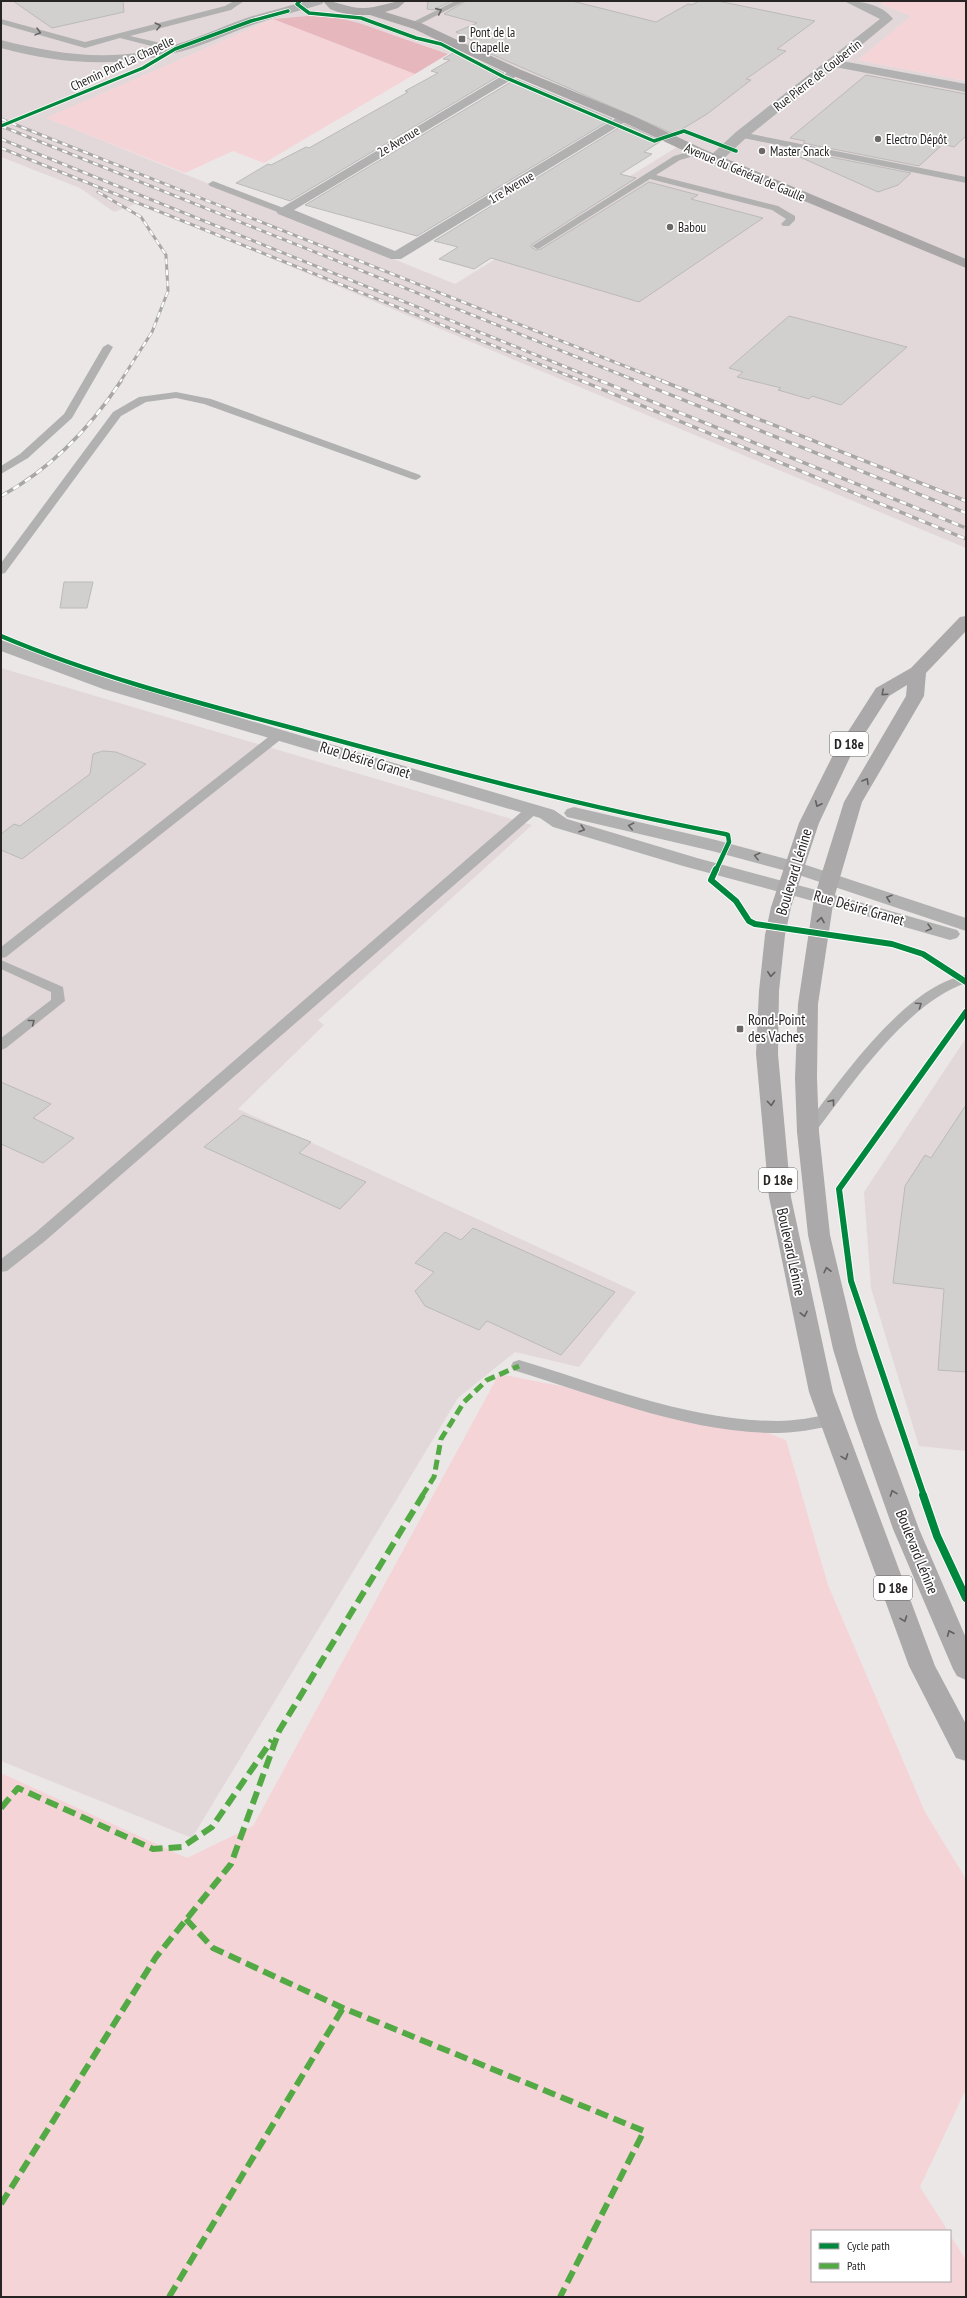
<svg xmlns="http://www.w3.org/2000/svg" width="967" height="2298" font-family="'PT Sans Narrow',sans-serif">
<style>
.built{fill:#e3d8d9;fill-rule:evenodd}
.green{fill:#f5d4d8}
.forest{fill:#e7b7be}
.building{fill:#d1d0cf;stroke:#bbbab9}
.lines{fill:none;stroke-linecap:round;stroke-linejoin:round}
.service{fill:#b2b1b1;fill-rule:evenodd}
.minor{fill:#b2b1b1;fill-rule:evenodd}
.tertiary{fill:#b2b1b1;fill-rule:evenodd}
.secondary{fill:#a8a6a6;fill-rule:evenodd}
.primary{fill:#aba9a9;fill-rule:evenodd}
.rail-far1-casing{stroke:#a9a6a6;stroke-width:3}
.rail-casing{stroke:#a9a6a6;stroke-width:3.5}
.rail-far1{stroke:#fff;stroke-width:2;stroke-dasharray:5.5;stroke-linecap:butt}
.rail{stroke:#fff;stroke-width:2.5;stroke-dasharray:7;stroke-linecap:butt}
.quiet-far1{stroke:#53aa44;stroke-width:5;stroke-dasharray:10 5;stroke-linecap:butt}
.quiet{stroke:#53aa44;stroke-width:6;stroke-dasharray:13 6;stroke-linecap:butt}
.cycleway-far3-casing{stroke:#fff;stroke-width:5}
.cycleway-far2-casing{stroke:#fff;stroke-width:6}
.cycleway-far1-casing{stroke:#fff;stroke-width:8}
.cycleway-casing{stroke:#fff;stroke-width:10}
.cycleway-far3{stroke:#00873e;stroke-width:3.5}
.cycleway-far2{stroke:#00873e;stroke-width:4.5}
.cycleway-far1{stroke:#00873e;stroke-width:6}
.cycleway{stroke:#00873e;stroke-width:8}
.oneway{stroke:#666363}
.oneway2{stroke:#626060}
.poi-dot{fill:#6c6868;stroke:#fff;stroke-width:1.5}
.labels{text-anchor:middle;stroke-width:3.5;stroke-linejoin:round;paint-order:stroke}
.far-poi-label{font-size:13px;fill:#272424;stroke:#fff;text-anchor:start}
.far-street-label{font-size:13px;fill:#272424;stroke:#fff}
.shield{fill:#fff;stroke:#686666;stroke-width:1}
.shield-label{font-size:14px;font-weight:bold;fill:#272424}
.street-label{font-size:15px;fill:#272424;stroke:#fff}
.poi-label{font-size:15px;fill:#272424;stroke:#fff;text-anchor:start}
</style>
<rect width="100%" height="100%" fill="#ebe7e7"/>
<!-- built -->
<g class="built">
<path d="M 1,1 L 885,1 L 881,4 L 912,16 L 858,60 L 966,81 L 966,548 L 138,203 L 114,212 L 80,188 L 1,157 ZM 339,18 L 393,34 L 448,54 L 455,50 L 677,147 L 455,284 L 47,118 L 273,19 Z"/>
<path d="M 1,668 L 532,825 L 318,1020 L 324,1025 L 238,1109 L 636,1292 L 579,1367 L 515,1352 L 458,1398 L 192,1838 L 1,1761 Z"/>
<path d="M 966,1038 L 966,1451 L 919,1446 L 871,1288 L 864,1192 Z"/>
</g>
<!-- green -->
<g class="green">
<path d="M 885,1 L 966,1 L 966,81 L 858,60 L 911,16 L 881,4 Z"/>
<path d="M 273,19 L 415,74 L 264,163 L 233,151 L 185,173 L 46,118 Z"/>
<path d="M 499,1374 L 734,1420 L 786,1440 L 828,1585 L 925,1812 L 966,1879 L 966,2089 L 920,2187 L 948,2231 L 812,2231 L 812,2281 L 950,2281 L 950,2235 L 966,2260 L 966,2297 L 1,2297 L 1,1773 L 187,1858 L 253,1826 Z"/>
</g>
<!-- forest -->
<path class="forest" d="M 308,16 L 339,18 L 362,24 L 448,54 L 415,74 L 273,19 Z"/>
<!-- building -->
<g class="building">
<path d="M 13,1 L 123,1 L 124,12 L 52,28 Z"/>
<path d="M 428,1 L 452,1 L 433,10 L 427,9 Z"/>
<path d="M 466,1 L 572,1 L 656,22 L 688,4 L 692,5 L 699,1 L 718,1 L 815,21 L 777,49 L 786,51 L 746,79 L 751,80 L 707,114 L 674,134 L 468,44 L 473,41 L 456,32 L 477,23 L 444,14 Z"/>
<path d="M 456,51 L 504,73 L 290,201 L 236,183 L 268,164 L 271,165 L 306,147 L 309,148 L 408,92 L 405,91 L 438,73 L 431,71 L 450,60 L 443,59 Z"/>
<path d="M 866,75 L 966,94 L 966,136 L 954,147 L 943,144 L 919,166 L 803,143 L 805,141 L 790,138 Z"/>
<path d="M 516,79 L 612,119 L 417,236 L 305,205 Z"/>
<path d="M 625,124 L 661,141 L 644,152 L 652,154 L 620,174 L 636,178 L 531,245 L 531,247 L 536,250 L 541,249 L 649,182 L 698,195 L 691,199 L 763,218 L 639,302 L 491,258 L 474,269 L 439,259 L 458,247 L 434,241 Z"/>
<path d="M 795,150 L 911,173 L 898,185 L 878,192 L 791,153 Z"/>
<path d="M 789,316 L 907,347 L 841,405 L 812,396 L 809,399 L 778,390 L 781,388 L 737,377 L 743,372 L 729,368 Z"/>
<path d="M 64,582 L 93,582 L 87,608 L 60,608 Z"/>
<path d="M 103,751 L 116,752 L 146,764 L 22,859 L 1,850 L 1,834 L 14,824 L 20,826 L 90,774 L 93,754 Z"/>
<path d="M 1,1082 L 51,1104 L 33,1118 L 74,1138 L 43,1163 L 1,1144 Z"/>
<path d="M 966,1105 L 966,1372 L 938,1370 L 944,1289 L 893,1283 L 905,1186 L 925,1155 L 931,1158 Z"/>
<path d="M 243,1115 L 311,1142 L 299,1153 L 366,1182 L 340,1209 L 204,1147 Z"/>
<path d="M 473,1228 L 615,1292 L 561,1355 L 487,1321 L 479,1330 L 425,1306 L 415,1291 L 434,1272 L 415,1263 L 445,1232 L 461,1240 Z"/>
</g>
<g class="lines">
<!-- service -->
<g class="service">
<path d="M 234,1 L 244,1 L 231,10 L 130,36 L 178,47 L 179,49 L 175,52 L 120,38 L 85,48 L 1,24 L 1,19 L 85,42 L 225,6 Z"/>
<path d="M 455,1 L 465,1 L 420,24 L 413,22 Z"/>
<path d="M 741,132 L 966,177 L 966,183 L 738,137 L 738,133 Z"/>
<path d="M 698,149 L 701,150 L 701,154 L 680,160 L 656,175 L 778,206 L 795,216 L 795,220 L 789,226 L 783,226 L 781,224 L 786,219 L 772,210 L 650,179 L 540,248 L 537,249 L 532,246 L 674,156 Z"/>
<path d="M 213,181 L 286,209 L 288,211 L 280,213 L 210,186 L 208,184 Z"/>
<path d="M 108,344 L 113,347 L 72,418 L 28,458 L 1,474 L 1,466 L 20,454 L 64,414 L 103,347 Z"/>
<path d="M 176,392 L 211,399 L 420,475 L 421,477 L 416,480 L 412,479 L 204,404 L 176,398 L 146,402 L 121,416 L 5,573 L 1,574 L 1,563 L 113,412 L 139,397 Z"/>
<path d="M 280,730 L 286,734 L 284,737 L 6,957 L 1,958 L 1,947 L 276,731 Z"/>
<path d="M 532,806 L 538,810 L 537,813 L 45,1241 L 7,1271 L 1,1272 L 1,1259 L 35,1233 L 527,807 Z"/>
<path d="M 1,960 L 63,987 L 65,1001 L 6,1048 L 1,1050 L 1,1038 L 51,1000 L 51,992 L 1,969 Z"/>
<path d="M 966,975 L 966,983 C 905,1004 851,1086 813,1135 L 803,1135 L 801,1132 L 803,1129 C 840,1081 904,986 966,975 Z"/>
<path d="M 519,1360 C 603,1385 689,1421 778,1421 C 796,1421 814,1417 832,1414 L 838,1416 L 840,1420 L 838,1424 L 832,1426 C 814,1429 796,1433 778,1433 C 687,1433 599,1396 513,1370 L 511,1366 L 513,1362 Z"/>
</g>
<!-- minor -->
<g class="minor">
<path d="M 306,1 L 324,1 L 322,4 C 300,11 277,16 255,24 C 234,31 214,41 193,48 C 129,68 65,66 1,48 L 1,40 C 48,52 94,60 143,52 C 177,47 207,33 238,21 C 260,13 283,8 306,1 Z"/>
<path d="M 844,1 C 861,1 882,4 893,19 L 842,61 L 966,84 L 966,92 L 835,67 L 746,138 L 720,162 L 710,162 L 708,159 L 710,156 L 736,132 L 880,19 Z"/>
<path d="M 515,68 L 519,69 L 521,72 L 519,75 L 294,210 L 395,251 L 621,115 L 631,115 L 632,118 L 401,259 L 391,259 L 278,214 L 276,211 Z"/>
<path d="M 794,861 L 966,918 L 966,931 L 787,871 L 784,867 L 787,863 Z"/>
<path d="M 824,892 L 957,930 L 960,934 L 957,938 L 950,940 L 817,902 L 814,898 L 817,894 Z"/>
</g>
<!-- tertiary -->
<g class="tertiary">
<path d="M 1,640 L 115,681 L 554,810 L 567,819 L 697,858 L 831,894 L 834,898 L 831,902 L 824,904 L 683,866 L 553,827 L 540,818 L 103,689 L 1,651 Z"/>
<path d="M 574,807 L 716,840 L 801,863 L 804,867 L 801,871 L 794,873 L 712,851 L 567,817 L 564,813 L 567,809 Z"/>
</g>
<!-- secondary -->
<path class="secondary" d="M 323,1 C 338,1 347,8 363,8 C 378,8 391,1 406,1 L 398,8 L 385,12 L 421,23 L 519,69 L 631,115 L 703,149 L 966,259 L 966,268 L 693,155 L 621,121 L 511,75 L 414,29 L 370,15 L 353,15 L 338,12 L 330,9 Z"/>
<!-- primary -->
<path class="primary" d="M 966,616 L 966,631 L 926,673 L 924,696 L 862,802 L 834,898 L 818,1004 L 817,1078 L 819,1132 L 830,1235 L 857,1349 L 878,1418 L 919,1529 L 966,1638 L 966,1680 L 957,1676 L 953,1669 L 893,1529 L 854,1418 L 833,1349 L 808,1235 L 797,1132 L 795,1078 L 798,1004 L 814,898 L 844,802 L 906,696 L 907,685 L 889,696 L 851,755 L 819,823 L 791,907 L 785,935 L 779,991 L 778,1054 L 791,1197 L 833,1392 L 935,1666 L 966,1724 L 966,1761 L 956,1758 L 909,1666 L 809,1392 L 769,1197 L 756,1054 L 759,991 L 765,935 L 771,907 L 799,823 L 833,755 L 876,688 L 911,668 L 960,617 Z"/>
<defs>
<g id="rail-far1">
<path d="M 1,119 L 665,382"/>
<path d="M 1,126 L 639,382"/>
<path d="M 1,139 L 603,382"/>
<path d="M 1,148 L 584,382"/>
<path d="M 98,192 L 141,217 L 166,255 L 168,291 L 152,332 L 120,382"/>
</g>
<g id="rail">
<path d="M 582,381 L 966,539"/>
<path d="M 601,381 L 966,528"/>
<path d="M 636,381 L 966,513"/>
<path d="M 662,381 L 966,501"/>
<path d="M 1,496 C 51,469 90,428 121,381"/>
</g>
</defs>
<!-- rail-far1 casing -->
<use href="#rail-far1" class="rail-far1-casing"/>
<!-- rail casing -->
<use href="#rail" class="rail-casing"/>
<!-- rail-far1 -->
<use href="#rail-far1" class="rail-far1"/>
<!-- rail -->
<use href="#rail" class="rail"/>
<!-- quiet-far1 -->
<path class="quiet-far1" d="M 422,1496 L 434,1477 L 441,1439 L 464,1402 L 487,1380 L 519,1366"/>
<!-- quiet -->
<g class="quiet">
<path d="M 1,1808 L 18,1788 L 153,1849 L 182,1847 L 212,1827 L 272,1740"/>
<path d="M 186,1919 L 213,1948 L 343,2008 L 644,2131 L 560,2297"/>
<path d="M 1,2204 L 156,1957 L 231,1864 L 279,1731 L 423,1495"/>
<path d="M 169,2297 L 343,2008"/>
</g>
<defs>
<g id="cycleway-far3">
<path d="M 300,1 L 297,4 L 309,13 L 361,18 L 416,38 L 441,44 L 504,77 L 654,141 L 684,131 L 736,151"/>
<path d="M 1,126 L 143,68 L 175,49 L 251,21 L 288,11"/>
</g>
<path id="cycleway-far2" d="M 1,636 C 100,678 203,704 307,732 C 446,770 584,807 725,834 L 728,835 L 729,842 L 716,870"/>
<g id="cycleway-far1">
<path d="M 716,869 L 711,880 L 736,901 L 749,921 L 755,924 L 892,944 L 923,954 L 966,982"/>
<path d="M 924,1496 L 851,1281 L 839,1189 L 966,1012"/>
</g>
<path id="cycleway" d="M 923,1495 L 937,1536 L 966,1598"/>
</defs>
<!-- cycleway-far3 casing -->
<use href="#cycleway-far3" class="cycleway-far3-casing"/>
<!-- cycleway-far2 casing -->
<use href="#cycleway-far2" class="cycleway-far2-casing"/>
<!-- cycleway-far1 casing -->
<use href="#cycleway-far1" class="cycleway-far1-casing"/>
<!-- cycleway casing -->
<use href="#cycleway" class="cycleway-casing"/>
<!-- cycleway-far3 -->
<use href="#cycleway-far3" class="cycleway-far3"/>
<!-- cycleway-far2 -->
<use href="#cycleway-far2" class="cycleway-far2"/>
<!-- cycleway-far1 -->
<use href="#cycleway-far1" class="cycleway-far1"/>
<!-- cycleway -->
<use href="#cycleway" class="cycleway"/>
</g>
<!-- one-way arrows -->
<defs><path id="oneway-chevron" d="M-2-3.5L2.5 0L-2 3.5" fill="none" stroke-width="1.6" stroke-linecap="round" stroke-linejoin="round"/></defs>
<g class="oneway">
<use href="#oneway-chevron" transform="translate(439 11) rotate(-24)"/>
<use href="#oneway-chevron" transform="translate(158 26) rotate(-14)"/>
<use href="#oneway-chevron" transform="translate(38 32) rotate(15)"/>
<use href="#oneway-chevron" transform="translate(631 826) rotate(-167)"/>
<use href="#oneway-chevron" transform="translate(582 829) rotate(17)"/>
<use href="#oneway-chevron" transform="translate(757 856) rotate(-166)"/>
<use href="#oneway-chevron" transform="translate(889 898) rotate(-161)"/>
<use href="#oneway-chevron" transform="translate(929 928) rotate(15)"/>
<use href="#oneway-chevron" transform="translate(919 1005) rotate(-35)"/>
<use href="#oneway-chevron" transform="translate(32 1022) rotate(-38)"/>
<use href="#oneway-chevron" transform="translate(832 1102) rotate(-52)"/>
</g>
<g class="oneway2">
<use href="#oneway-chevron" transform="translate(884 693) rotate(138)"/>
<use href="#oneway-chevron" transform="translate(866 781) rotate(-60)"/>
<use href="#oneway-chevron" transform="translate(818 804) rotate(115)"/>
<use href="#oneway-chevron" transform="translate(821 920) rotate(-80)"/>
<use href="#oneway-chevron" transform="translate(771 974) rotate(96)"/>
<use href="#oneway-chevron" transform="translate(771 1103) rotate(85)"/>
<use href="#oneway-chevron" transform="translate(827 1270) rotate(-103)"/>
<use href="#oneway-chevron" transform="translate(804 1314) rotate(78)"/>
<use href="#oneway-chevron" transform="translate(845 1457) rotate(70)"/>
<use href="#oneway-chevron" transform="translate(893 1493) rotate(-110)"/>
<use href="#oneway-chevron" transform="translate(904 1619) rotate(70)"/>
<use href="#oneway-chevron" transform="translate(950 1633) rotate(-113)"/>
</g>
<!-- markers -->
<g class="poi-dot">
<rect x="458" y="35" width="8" height="8" rx="2"/>
<circle cx="878" cy="139" r="4"/>
<circle cx="762" cy="151" r="4"/>
<circle cx="670" cy="227" r="4"/>
<rect x="736" y="1025" width="8" height="8" rx="2"/>
</g>
<g class="labels">
<!-- far-poi labels -->
<g class="far-poi-label">
<text x="470" y="37">Pont de la<tspan x="470" dy="15">Chapelle</tspan></text>
<text x="886" y="144">Electro Dépôt</text>
<text x="770" y="156">Master Snack</text>
<text x="678" y="232">Babou</text>
</g>
<!-- far-street labels -->
<g class="far-street-label">
<text transform="translate(122 63) rotate(-25)" y="5">Chemin Pont La Chapelle</text>
<text transform="translate(817 75) rotate(-38)" y="5">Rue Pierre de Coubertin</text>
<text transform="translate(398 141) rotate(-31)" y="5">2e Avenue</text>
<text transform="translate(745 172) rotate(23)" y="5">Avenue du Général de Gaulle</text>
<text transform="translate(511 187) rotate(-31)" y="5">1re Avenue</text>
</g>
<!-- shield labels -->
<g class="shield">
<rect x="830" y="732" width="38" height="24" rx="3"/>
<rect x="759" y="1168" width="38" height="24" rx="3"/>
<rect x="874" y="1576" width="38" height="24" rx="3"/>
</g>
<g class="shield-label">
<text x="849" y="749">D 18e</text>
<text x="778" y="1185">D 18e</text>
<text x="893" y="1593">D 18e</text>
</g>
<!-- street labels -->
<g class="street-label">
<text transform="translate(365 760) rotate(17)" y="5">Rue Désiré Granet</text>
<text transform="translate(794 872) rotate(-73)" y="5">Boulevard Lénine</text>
<text transform="translate(859 908) rotate(16)" y="5">Rue Désiré Granet</text>
<text transform="translate(791 1252) rotate(78)" y="5">Boulevard Lénine</text>
<text transform="translate(917 1552) rotate(68)" y="5">Boulevard Lénine</text>
</g>
<!-- poi labels -->
<g class="poi-label">
<text x="748" y="1025">Rond-Point<tspan x="748" dy="17">des Vaches</tspan></text>
</g>
</g>
<!-- border -->
<rect width="967" height="2298" fill="none" stroke="#272424" stroke-width="4"/>
<!-- legend -->
<rect x="811" y="2230" width="140" height="52" fill="#ffffff" stroke="#a9a7a7"/>
<rect x="819" y="2243" width="20" height="6" fill="#00873e" stroke="#a9a7a7"/>
<text x="847" y="2250" font-size="12" fill="#272424">Cycle path</text>
<rect x="819" y="2263" width="20" height="6" fill="#53aa44" stroke="#a9a7a7"/>
<text x="847" y="2270" font-size="12" fill="#272424">Path</text>
</svg>
